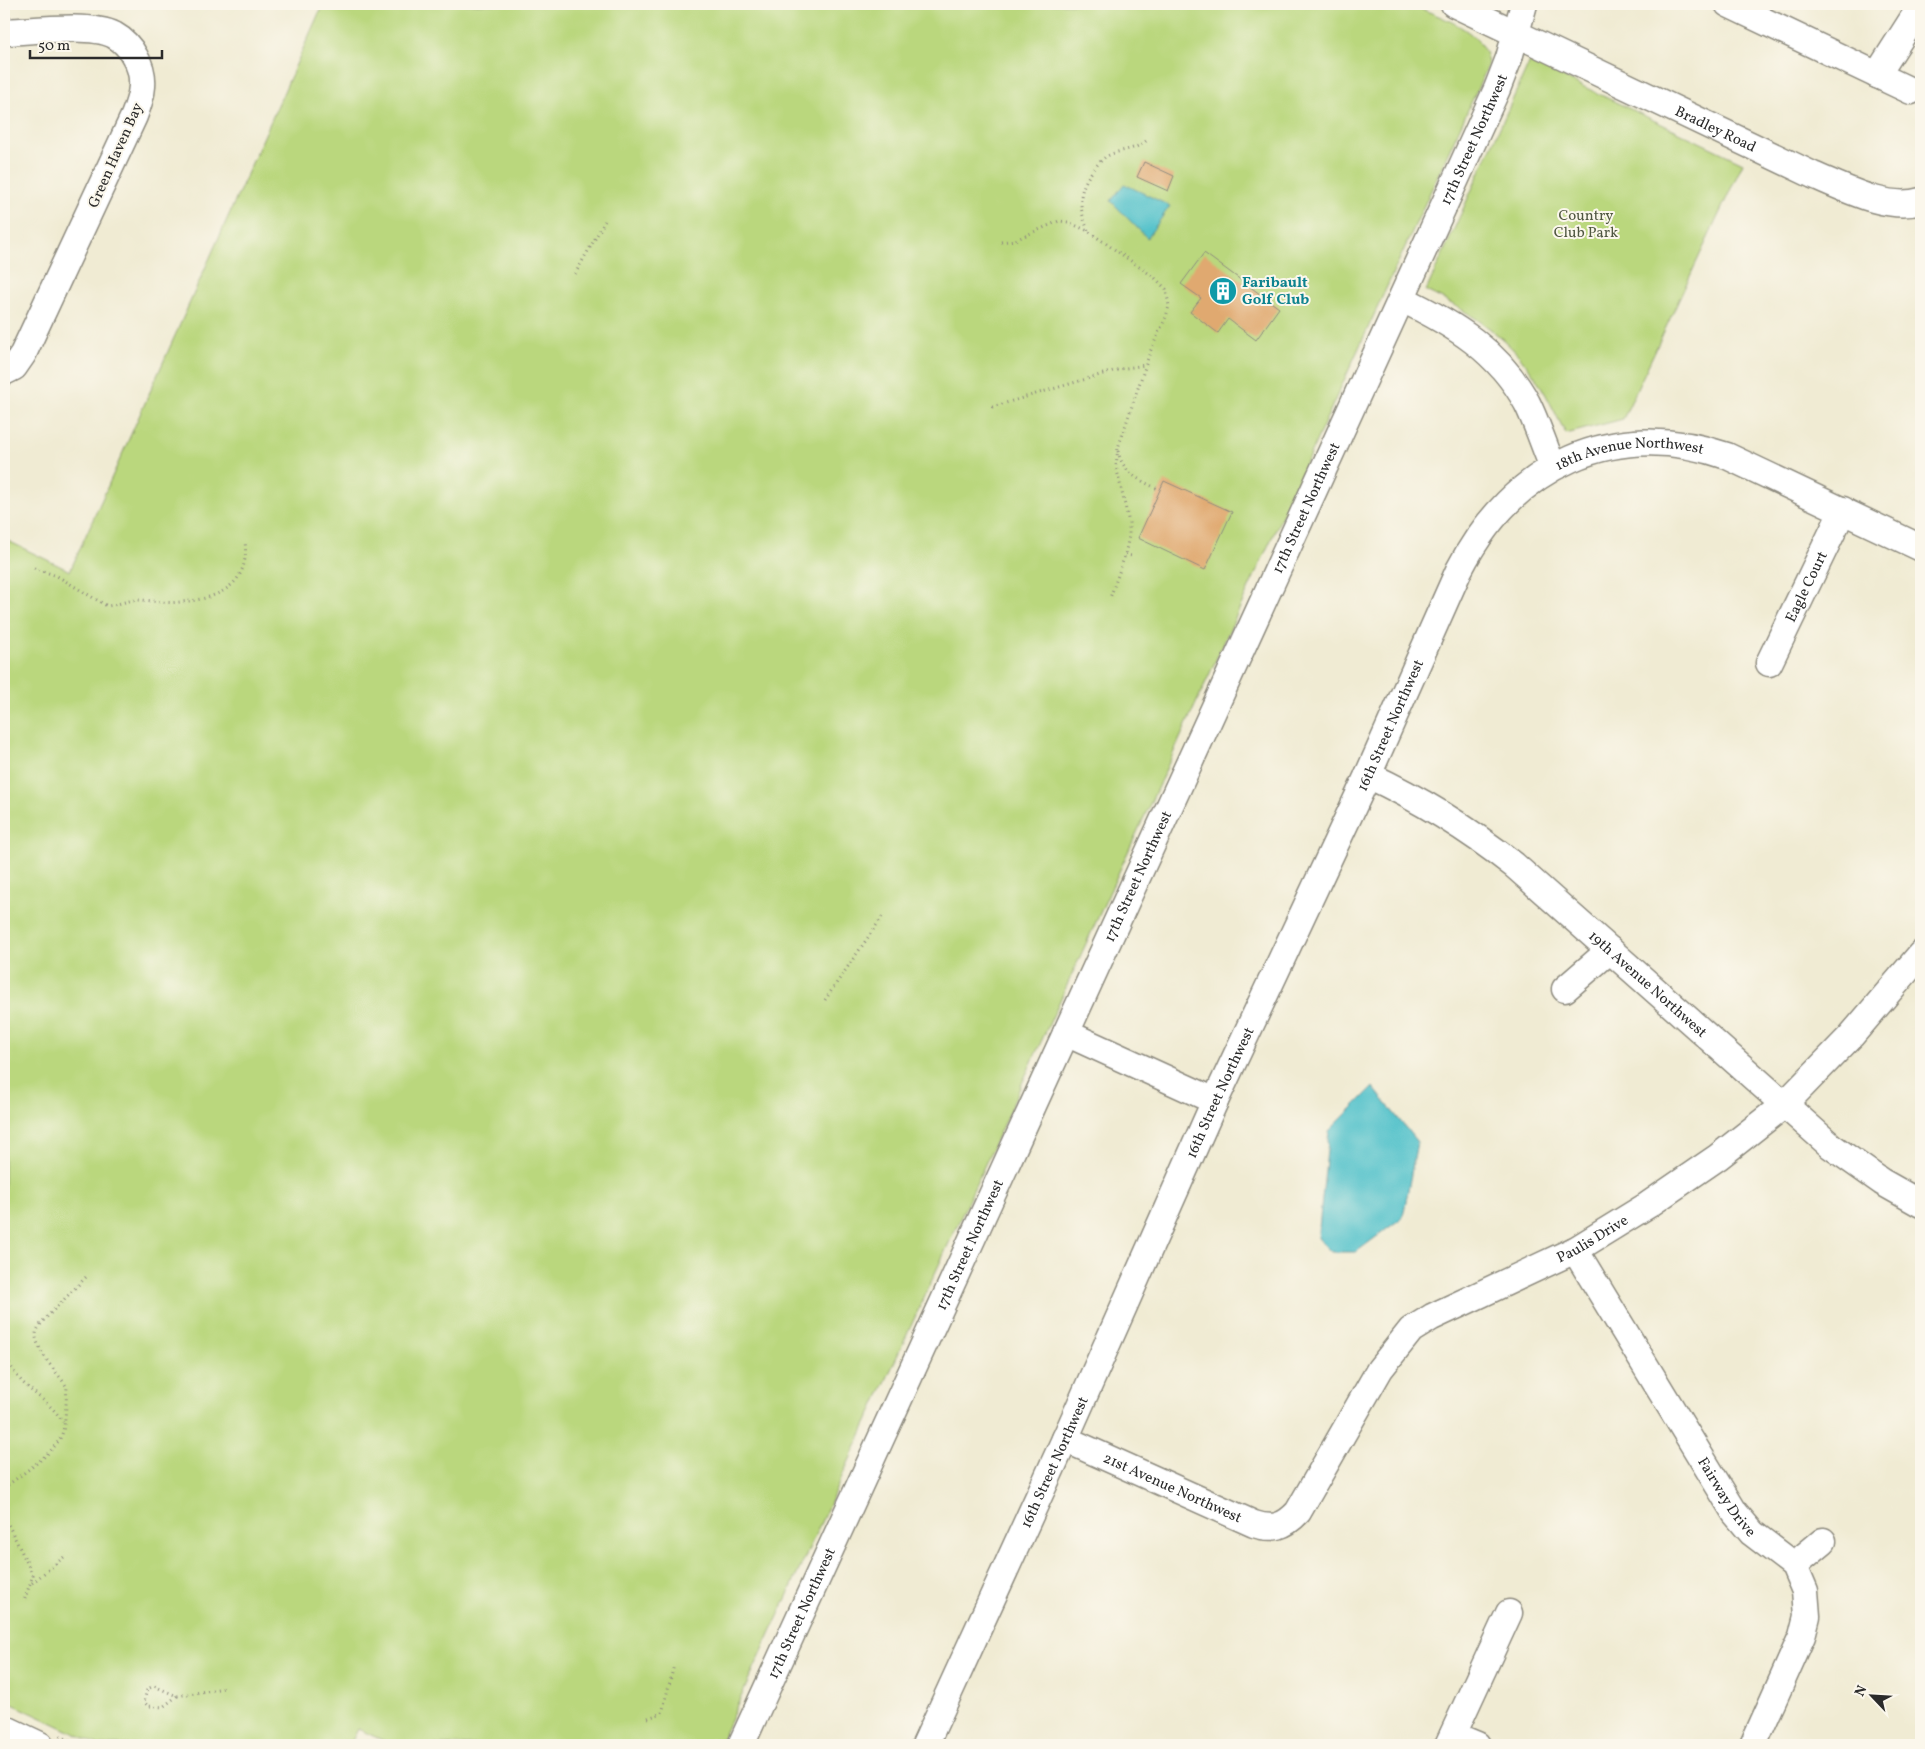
<svg xmlns="http://www.w3.org/2000/svg" width="1925" height="1749" font-family="Vollkorn,serif">
<style>
.green{fill:#bad77d;stroke:#728154}
.water{fill:#54c2cb;stroke:#40767b}
.building{fill:#e0a970}
.lines{fill:none;stroke-linecap:round;stroke-linejoin:round}
.minor-casing{stroke:#8e8b7f;stroke-width:29}
.path{stroke:#8e8b7f;stroke-width:3;stroke-dasharray:1 4;stroke-linecap:butt}
.minor{stroke:#fff;stroke-width:26}
.labels{text-anchor:middle;stroke-width:4;stroke-linejoin:round;paint-order:stroke}
.street-label{font-size:15px;fill:#2b2b2b;stroke:#fbf7ec}
.park-label{font-size:15px;fill:#4f5640;stroke:#fbf7ec}
.culture-label{font-size:15px;font-weight:bold;fill:#0d838f;stroke:#fbf7ec;text-anchor:start}
</style>
<rect width="100%" height="100%" fill="#fbf7ec"/>
<filter id="ink" filterUnits="userSpaceOnUse"><feTurbulence type="fractalNoise" baseFrequency=".02" numOctaves="2"/><feDisplacementMap in="SourceGraphic" scale="10" xChannelSelector="R" yChannelSelector="G"/><feConvolveMatrix kernelMatrix="1 2 1 2 8 2 1 2 1" color-interpolation-filters="sRGB"/></filter>
<filter id="wash" filterUnits="userSpaceOnUse"><feTurbulence type="fractalNoise" baseFrequency=".0096" numOctaves="4" result="noise"/><feDisplacementMap in="SourceGraphic" scale="20" xChannelSelector="R" yChannelSelector="G"/><feGaussianBlur stdDeviation="1.12" result="paint"/><feColorMatrix in="noise" values="0 0 0 0 0 0 0 0 0 0 0 0 0 0 0 0 0 1.4 0 .05"/><feComposite in="paint" operator="in"/></filter>
<g filter="url(#wash)">
<rect width="100%" height="100%" fill="#f0ebd3"/>
<!-- green -->
<g class="green">
<path d="M 323,4 L 1410,4 C 1438,17 1487,29 1488,66 L 719,1745 L 393,1745 L 358,1729 L 350,1745 L 99,1745 L 4,1700 L 4,539 L 70,571 Z"/>
<path d="M 1530,61 L 1743,163 L 1623,419 L 1566,434 C 1557,417 1549,399 1539,383 C 1512,339 1473,313 1426,291 Z"/>
</g>
<!-- water -->
<g class="water">
<path d="M 1124,184 L 1170,206 L 1147,238 L 1111,201 Z"/>
<path d="M 1373,1087 L 1417,1142 L 1403,1217 L 1356,1252 L 1331,1252 L 1318,1238 L 1329,1131 Z"/>
</g>
<g id="blocks">
<!-- building -->
<g class="building">
<path d="M 1144,162 L 1174,176 L 1168,191 L 1137,177 Z"/>
<path d="M 1204,253 L 1279,308 L 1256,340 L 1228,319 L 1218,333 L 1190,312 L 1201,298 L 1181,284 Z"/>
<path d="M 1164,481 L 1232,512 L 1205,570 L 1138,538 Z"/>
</g>
</g>
</g>
<g filter="url(#ink)">
<use href="#blocks" fill-opacity="0" stroke="#8e8b7f" stroke-width="1"/>
<g class="lines">
<defs>
<g id="minor">
<path id="s1" d="M 1454,4 L 1813,175 C 1845,188 1886,211 1921,201"/>
<path d="M 1728,4 L 1911,91"/>
<path d="M 4,32 C 31,31 91,23 114,35 C 123,40 131,49 135,57 C 147,77 142,96 134,116 L 23,354 L 14,367 L 4,372"/>
<path d="M 1877,75 L 1921,6"/>
<path d="M 1402,299 C 1454,324 1499,351 1527,403 C 1537,423 1544,446 1553,467"/>
<path id="s2" d="M 1769,663 L 1843,510"/>
<path id="s3" d="M 1368,775 C 1422,800 1467,828 1514,865 L 1831,1146 L 1882,1182 L 1921,1204"/>
<path d="M 1565,989 L 1610,950"/>
<path d="M 1066,1033 L 1215,1101"/>
<path id="s4" d="M 1575,1250 L 1735,1513 L 1752,1533 L 1794,1565 L 1805,1591 L 1807,1616 L 1802,1636 L 1753,1745"/>
<path id="s5" d="M 1065,1439 L 1254,1524 C 1273,1530 1284,1527 1298,1512 L 1380,1369 L 1411,1330 L 1432,1317 L 1575,1250 L 1648,1205 L 1718,1157 L 1784,1105 L 1851,1036 L 1921,954"/>
<path d="M 1794,1565 L 1823,1541"/>
<path d="M 4,1728 L 40,1745"/>
<path d="M 1453,1735 L 1477,1745"/>
<path id="s6" d="M 741,1745 L 1497,89 L 1509,58 L 1524,4"/>
<path id="s7" d="M 925,1745 L 1065,1439 L 1215,1101 L 1368,775 L 1459,570 C 1513,465 1613,417 1727,456 L 1921,548"/>
<path d="M 1448,1745 L 1509,1613"/>
</g>
</defs>
<!-- minor casing -->
<use href="#minor" class="minor-casing"/>
<!-- path -->
<g class="path">
<path d="M 1088,230 C 1079,209 1077,192 1091,173 C 1096,166 1101,160 1107,156 C 1121,149 1134,151 1146,141"/>
<path d="M 1001,242 L 1015,240 L 1059,221 L 1068,222 L 1088,231 L 1154,277 L 1166,289 L 1169,306 L 1166,317 L 1150,352 L 1118,448 L 1116,466 L 1129,523 L 1129,536 L 1125,555 L 1110,598"/>
<path d="M 575,274 L 605,221"/>
<path d="M 992,407 L 1120,369 L 1145,365"/>
<path d="M 1118,451 C 1123,474 1140,480 1160,490"/>
<path d="M 1125,555 L 1133,556"/>
<path d="M 34,568 L 57,576 L 107,606 C 118,605 127,600 138,600 C 152,600 166,604 180,602 C 219,599 250,585 245,541"/>
<path d="M 825,1000 L 882,917"/>
<path d="M 4,1349 C 16,1391 44,1392 63,1422"/>
<path d="M 4,1488 C 20,1475 58,1452 63,1431 C 66,1417 66,1401 67,1387 C 58,1373 39,1355 36,1337 C 35,1331 40,1325 44,1320 L 87,1276"/>
<path d="M 4,1495 L 5,1488"/>
<path d="M 4,1516 L 33,1575 L 24,1601"/>
<path d="M 32,1583 L 64,1557"/>
<path d="M 177,1696 L 163,1707 L 148,1706 L 144,1702 L 147,1689 L 154,1686 L 177,1696 L 224,1688"/>
<path d="M 648,1718 L 662,1713 L 674,1665"/>
<path d="M 60,1736 L 80,1745"/>
</g>
<!-- minor -->
<use href="#minor" class="minor"/>
</g>
</g>
<!-- icons -->
<defs>
<symbol id="building-disc" viewBox="-11 -11 22 22"><circle r="9.5" fill="#0f9aa8" stroke="#fbf7ec"/><path d="M-4-6H4V6H1V3H-1V6H-4ZM-2.5-4.3h1.7v1.8h-1.7ZM.8-4.3h1.7v1.8H.8ZM-2.5-1h1.7V.8h-1.7ZM.8-1h1.7V.8H.8Z" fill="#fff"/></symbol>
</defs>
<g fill-rule="evenodd">
<use href="#building-disc" x="1207" y="275" width="32" height="32"/>
</g>
<g class="labels">
<!-- street labels -->
<g class="street-label">
<text dy="5" stroke="none"><textPath href="#s1" startOffset="290">Bradley Road</textPath></text>
<text dy="5" stroke="none"><textPath href="#s6" startOffset="1765">17th Street Northwest</textPath></text>
<text transform="translate(115 155) rotate(-66)" y="5">Green Haven Bay</text>
<text dy="5" stroke="none"><textPath href="#s7" startOffset="1511">18th Avenue Northwest</textPath></text>
<text dy="5" stroke="none"><textPath href="#s6" startOffset="1360">17th Street Northwest</textPath></text>
<text dy="5" stroke="none"><textPath href="#s2" startOffset="85">Eagle Court</textPath></text>
<text dy="5" stroke="none"><textPath href="#s7" startOffset="1121">16th Street Northwest</textPath></text>
<text dy="5" stroke="none"><textPath href="#s6" startOffset="955">17th Street Northwest</textPath></text>
<text dy="5" stroke="none"><textPath href="#s3" startOffset="351">19th Avenue Northwest</textPath></text>
<text dy="5" stroke="none"><textPath href="#s7" startOffset="716">16th Street Northwest</textPath></text>
<text dy="5" stroke="none"><textPath href="#s5" startOffset="674">Paulis Drive</textPath></text>
<text dy="5" stroke="none"><textPath href="#s6" startOffset="550">17th Street Northwest</textPath></text>
<text dy="5" stroke="none"><textPath href="#s7" startOffset="311">16th Street Northwest</textPath></text>
<text dy="5" stroke="none"><textPath href="#s5" startOffset="118">21st Avenue Northwest</textPath></text>
<text dy="5" stroke="none"><textPath href="#s4" startOffset="290">Fairway Drive</textPath></text>
<text dy="5" stroke="none"><textPath href="#s6" startOffset="145">17th Street Northwest</textPath></text>
</g>
<!-- park labels -->
<g class="park-label">
<text x="1586" y="220">Country<tspan x="1586" dy="17">Club Park</tspan></text>
</g>
<!-- culture labels -->
<g class="culture-label">
<text x="1242" y="287">Faribault<tspan x="1242" dy="17">Golf Club</tspan></text>
</g>
</g>
<!-- margin -->
<rect width="1925" height="1749" fill="none" stroke="#fbf7ec" stroke-width="20"/>
<!-- north arrow -->
<g transform="translate(1872 1696) rotate(295)" stroke="#fbf7ec" stroke-width="4" paint-order="stroke">
<path d="M0-4L9 19L0 12L-9 19Z" fill="#2b2b2b"/>
<text y="-8" font-size="14" font-weight="bold" text-anchor="middle" fill="#2b2b2b">N</text>
</g>
<!-- scale -->
<path d="M30 50v8h132v-8" fill="none" stroke="#2b2b2b" stroke-width="2.5"/>
<text x="38" y="50" font-size="15" fill="#2b2b2b" stroke="#fbf7ec" stroke-width="4" paint-order="stroke">50 m</text>
</svg>
